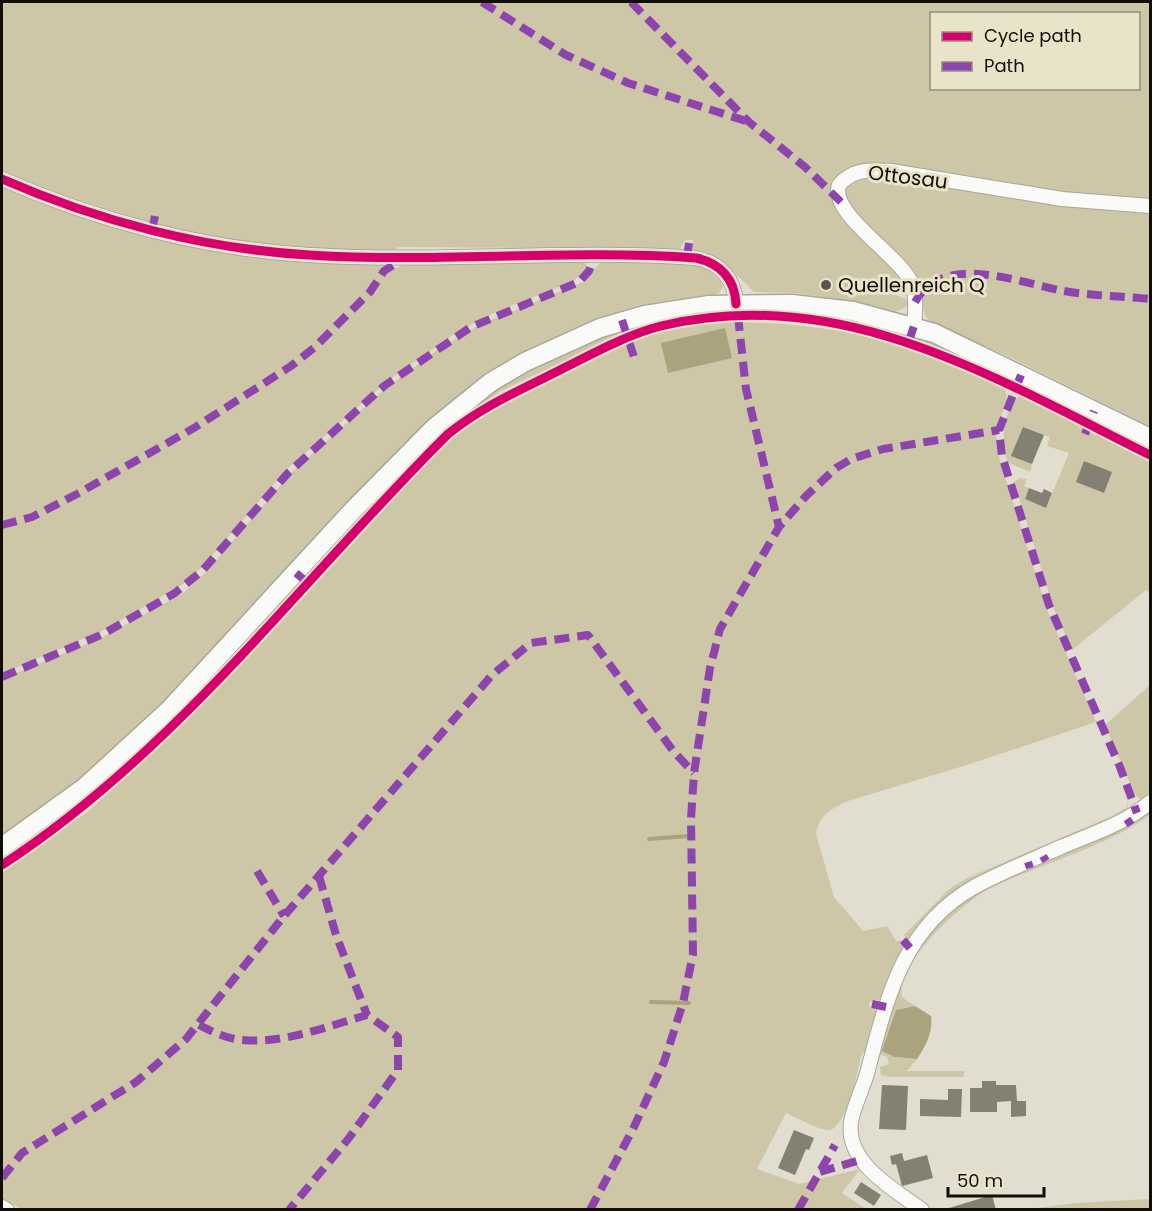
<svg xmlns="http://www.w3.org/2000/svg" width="1152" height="1211" font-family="Poppins,sans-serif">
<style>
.green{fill:#cdc7a7;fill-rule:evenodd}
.water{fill:#aba37e}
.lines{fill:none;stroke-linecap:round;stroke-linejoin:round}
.stream{stroke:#aba37e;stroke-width:4}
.building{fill:#848172}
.street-casing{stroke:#a8a69b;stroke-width:16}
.secondary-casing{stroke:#a8a69b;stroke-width:21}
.street{stroke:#fafaf8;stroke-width:14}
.secondary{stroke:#fafaf8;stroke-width:18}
.quiet{stroke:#8e44ad;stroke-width:8;stroke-dasharray:15 8;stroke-linecap:butt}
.cycleway-casing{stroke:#e8e3c9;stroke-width:13}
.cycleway{stroke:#d6006c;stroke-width:9}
.poi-dot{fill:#59574d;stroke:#e8e3c9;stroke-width:2}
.labels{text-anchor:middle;stroke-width:6;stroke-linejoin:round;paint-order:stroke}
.street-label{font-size:20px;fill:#100e06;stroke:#e8e3c9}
.poi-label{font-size:20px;fill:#100e06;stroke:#e8e3c9;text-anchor:start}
</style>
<rect width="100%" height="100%" fill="#e1ded0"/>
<!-- green -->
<g class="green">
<path d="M 2,2 L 1150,2 L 1150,426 L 1007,356 L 932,323 L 925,316 L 921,297 L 907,282 L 900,287 L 898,283 L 892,286 L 896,295 L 906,299 L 908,305 L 901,310 L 892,312 L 846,300 L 796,293 L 754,292 C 736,273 718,256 692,250 L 693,240 L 685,240 L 680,249 L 398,247 L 386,262 L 388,267 L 397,268 L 406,263 L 582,261 L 586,264 L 587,269 L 572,282 L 498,311 L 457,332 L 389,380 L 287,469 L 203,566 L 183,584 L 106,629 L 9,671 L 11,675 L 101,638 L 182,594 L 208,570 L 293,471 L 385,389 L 437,350 L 481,324 L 583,282 L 600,263 C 627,262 717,251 723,287 L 719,293 L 712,296 C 611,309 520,345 442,410 L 183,686 L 80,780 L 2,839 ZM 932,14 L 1138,14 L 1138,88 L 932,88 Z"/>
<path d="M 756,309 C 820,313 888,320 947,347 C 968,356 988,368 1009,379 L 917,340 L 889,332 L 819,317 L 763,313 Z"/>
<path d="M 699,313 L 745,314 L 689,319 L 628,331 L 655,321 Z"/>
<path d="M 708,323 C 808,318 917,339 1005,388 L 1007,397 L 996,434 L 999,458 L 1047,610 L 1096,722 L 970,764 L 845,802 C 830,810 819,816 816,834 L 834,897 L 863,931 L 887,926 L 897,942 L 899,940 L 904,948 L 882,999 L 869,1002 L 870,1008 L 879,1011 L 866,1053 L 862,1053 C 858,1068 847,1127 830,1130 C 823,1132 795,1117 786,1113 L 757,1169 L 799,1184 L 860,1169 L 842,1193 L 866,1209 L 24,1210 L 2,1199 L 2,870 L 86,813 L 175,732 L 408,482 L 453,437 L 495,406 L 624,344 L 636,362 L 629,341 L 662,330 Z"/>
<path d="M 615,333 L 621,334 L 499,392 L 454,425 L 305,578 L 305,575 C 364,511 422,438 496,390 C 533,366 574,348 615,333 Z"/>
<path d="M 1021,395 L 1084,426 L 1082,430 L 1090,434 L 1092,430 L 1150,458 L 1150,594 L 1146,590 L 1072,650 L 1054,609 L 1014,482 L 1020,478 L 1027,479 L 1024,486 L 1029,488 L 1025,499 L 1046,508 L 1069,453 L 1047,446 L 1050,437 L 1023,427 L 1012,455 L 1032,464 L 1030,472 L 1009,463 C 999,447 1003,405 1021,395 Z"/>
<path d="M 297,583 L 300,583 L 300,586 L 205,686 L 204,684 Z"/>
<path d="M 1150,685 L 1150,793 L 1140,799 L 1134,793 L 1105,725 Z"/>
<path d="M 195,695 L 198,696 L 196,699 L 96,791 L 93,791 Z"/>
<path d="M 85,798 L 86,801 L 2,860 L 2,856 Z"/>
<path d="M 1128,800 L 1127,812 L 1015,861 L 909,940 L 904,935 L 948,890 L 967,878 L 1112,816 L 1126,808 Z"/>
<path d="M 1150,808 L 1150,815 C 1102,849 1044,862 991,888 C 963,902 895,963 902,997 L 915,1006 L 903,1008 L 895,1057 L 917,1059 L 907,1071 L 965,1071 L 963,1077 L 890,1077 L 881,1075 L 880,1067 L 889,1064 L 887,1057 L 879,1054 L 885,1017 L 913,951 L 935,925 L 973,892 L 1121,826 L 1124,828 Z"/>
<path d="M 1150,1199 L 1150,1209 L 1030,1209 L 1076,1203 Z"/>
</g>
<!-- water -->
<g class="water">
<path d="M 725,328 L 732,358 L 668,373 L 661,343 Z"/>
<path d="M 915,1006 L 931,1016 C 933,1033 926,1045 917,1059 L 895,1057 L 882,1051 L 896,1010 Z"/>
</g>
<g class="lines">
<!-- stream -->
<g class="stream">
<path d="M 649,839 L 688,836"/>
<path d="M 651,1002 L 689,1003"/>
</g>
</g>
<!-- building -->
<g class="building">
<path d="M 1023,427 L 1044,435 L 1032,464 L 1011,456 Z"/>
<path d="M 1084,461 L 1112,472 L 1104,493 L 1076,482 Z"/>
<path d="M 1029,488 L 1042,493 L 1044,489 L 1052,493 L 1046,508 L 1025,499 Z"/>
<path d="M 982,1081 L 996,1081 L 996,1085 L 1016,1085 L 1017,1101 L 1026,1101 L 1026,1116 L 1011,1117 L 1011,1101 L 997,1102 L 997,1112 L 970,1112 L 970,1088 L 982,1088 Z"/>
<path d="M 882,1085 L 908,1086 L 906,1130 L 879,1129 Z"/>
<path d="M 948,1089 L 962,1089 L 961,1117 L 920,1116 L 920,1099 L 948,1100 Z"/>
<path d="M 794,1130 L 814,1138 L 809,1150 L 806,1149 L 795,1175 L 778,1168 Z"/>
<path d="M 902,1153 L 904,1161 L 927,1155 L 933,1178 L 902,1186 L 896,1164 L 892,1165 L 890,1156 Z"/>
<path d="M 861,1182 L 881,1195 L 874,1206 L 854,1193 Z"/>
<path d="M 992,1195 L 996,1210 L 950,1210 L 949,1208 Z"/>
</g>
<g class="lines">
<defs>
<g id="street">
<path d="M 2,179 C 98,221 204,249 309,255 C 438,263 568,249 696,258 C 720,263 735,279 736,304"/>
<path d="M 914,326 C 915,312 917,297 912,284 C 901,256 829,214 839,185 C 853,168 871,170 891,171 L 1062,199 L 1150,206"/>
<path d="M 2,1207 L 7,1210"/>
<path d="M 922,1210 C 894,1189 845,1163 851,1122 C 854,1104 865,1085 869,1066 C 888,994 904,927 974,887 C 1002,872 1032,860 1061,847 C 1092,834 1124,824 1150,802"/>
</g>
<path id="secondary" d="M 2,847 L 85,787 L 168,711 L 354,509 L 434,428 L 491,382 L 525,362 L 600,328 L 645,315 L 709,305 L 792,304 L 853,311 L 934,333 L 1150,438"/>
</defs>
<!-- street casing -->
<use href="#street" class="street-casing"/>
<!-- secondary casing -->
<use href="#secondary" class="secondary-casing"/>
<!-- street -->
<use href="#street" class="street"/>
<!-- secondary -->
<use href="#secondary" class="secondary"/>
<!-- quiet -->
<g class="quiet">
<path d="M 482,2 L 566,55 L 628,83 L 749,122"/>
<path d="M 631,2 L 749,122 L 805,167 L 841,202"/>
<path d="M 152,230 L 155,216"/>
<path d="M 687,257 L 689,243"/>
<path d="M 915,302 C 944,251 1019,283 1064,291 C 1093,296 1121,296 1150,299"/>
<path d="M 738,316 L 746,389 L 779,527"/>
<path d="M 622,320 L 634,357"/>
<path d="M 909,341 L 914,326"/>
<path d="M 1021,375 L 999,430 L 1002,456 L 1049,605 L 1120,767 L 1137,813"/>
<path d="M 1085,434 L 1094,411"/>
<path d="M 2,525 L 32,517 L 77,494 L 194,428 L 291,366 L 315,347 L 370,292 L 384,271 L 401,260"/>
<path d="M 296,573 L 308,583"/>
<path d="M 2,677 L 103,634 L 175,593 L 202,571 L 288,473 L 384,386 L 471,327 L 579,282 L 589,271 L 594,256"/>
<path d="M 1127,819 L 1131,825"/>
<path d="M 1043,856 L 1046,861"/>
<path d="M 1028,862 L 1030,868"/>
<path d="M 257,871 L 284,916"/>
<path d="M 319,876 L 336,935 L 367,1015"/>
<path d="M 903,940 L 910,948"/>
<path d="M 872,1004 L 886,1007"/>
<path d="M 199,1025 C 213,1032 227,1039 243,1040 C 283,1044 329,1026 367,1015 L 398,1037 L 398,1070 L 349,1138 L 289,1210"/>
<path d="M 820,1172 L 860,1160"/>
<path d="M 2,1178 L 22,1153 L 136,1082 L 186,1039 L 284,916 L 492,675 L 531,643 L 588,635 L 674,752 L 694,773"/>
<path d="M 590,1210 L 633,1129 L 664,1062 L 683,1003 L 693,954 L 691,819 L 694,773 L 710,668 L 720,629 L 779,527 L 806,496 L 836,468 L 851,459 L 883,449 L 999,430"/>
<path d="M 798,1210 L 835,1145"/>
</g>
<defs>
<g id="cycleway">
<path d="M 2,179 C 98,221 204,249 309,255 C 438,263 568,249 696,258 C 720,263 735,279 736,304"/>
<path d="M 2,865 C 177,751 301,580 448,434 C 486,404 519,391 562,369 C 594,353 626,335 661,326 C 840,282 997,379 1150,455"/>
</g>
</defs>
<!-- cycleway casing -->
<use href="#cycleway" class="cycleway-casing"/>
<!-- cycleway -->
<use href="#cycleway" class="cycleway"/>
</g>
<!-- markers -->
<circle class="poi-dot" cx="826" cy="285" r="6"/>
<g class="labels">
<!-- street labels -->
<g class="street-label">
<text transform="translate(908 177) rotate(7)" y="7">Ottosau</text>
</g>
<!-- poi labels -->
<g class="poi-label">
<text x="838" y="292">Quellenreich Q</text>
</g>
</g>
<!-- border -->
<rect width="1152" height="1211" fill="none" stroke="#100e06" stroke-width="6"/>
<!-- legend -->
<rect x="930" y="12" width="210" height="78" fill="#e8e3c9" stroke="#928e7b" stroke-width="1.5"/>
<rect x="942" y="32" width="30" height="9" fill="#d6006c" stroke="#928e7b" stroke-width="1.5"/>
<text x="984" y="42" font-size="18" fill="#100e06">Cycle path</text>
<rect x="942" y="62" width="30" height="9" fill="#8e44ad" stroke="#928e7b" stroke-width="1.5"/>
<text x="984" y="72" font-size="18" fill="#100e06">Path</text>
<!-- scale -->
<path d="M948 1187v9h96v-9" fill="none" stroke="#100e06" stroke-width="3"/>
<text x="957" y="1187" font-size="18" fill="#100e06" stroke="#e8e3c9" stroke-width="4.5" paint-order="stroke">50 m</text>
</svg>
